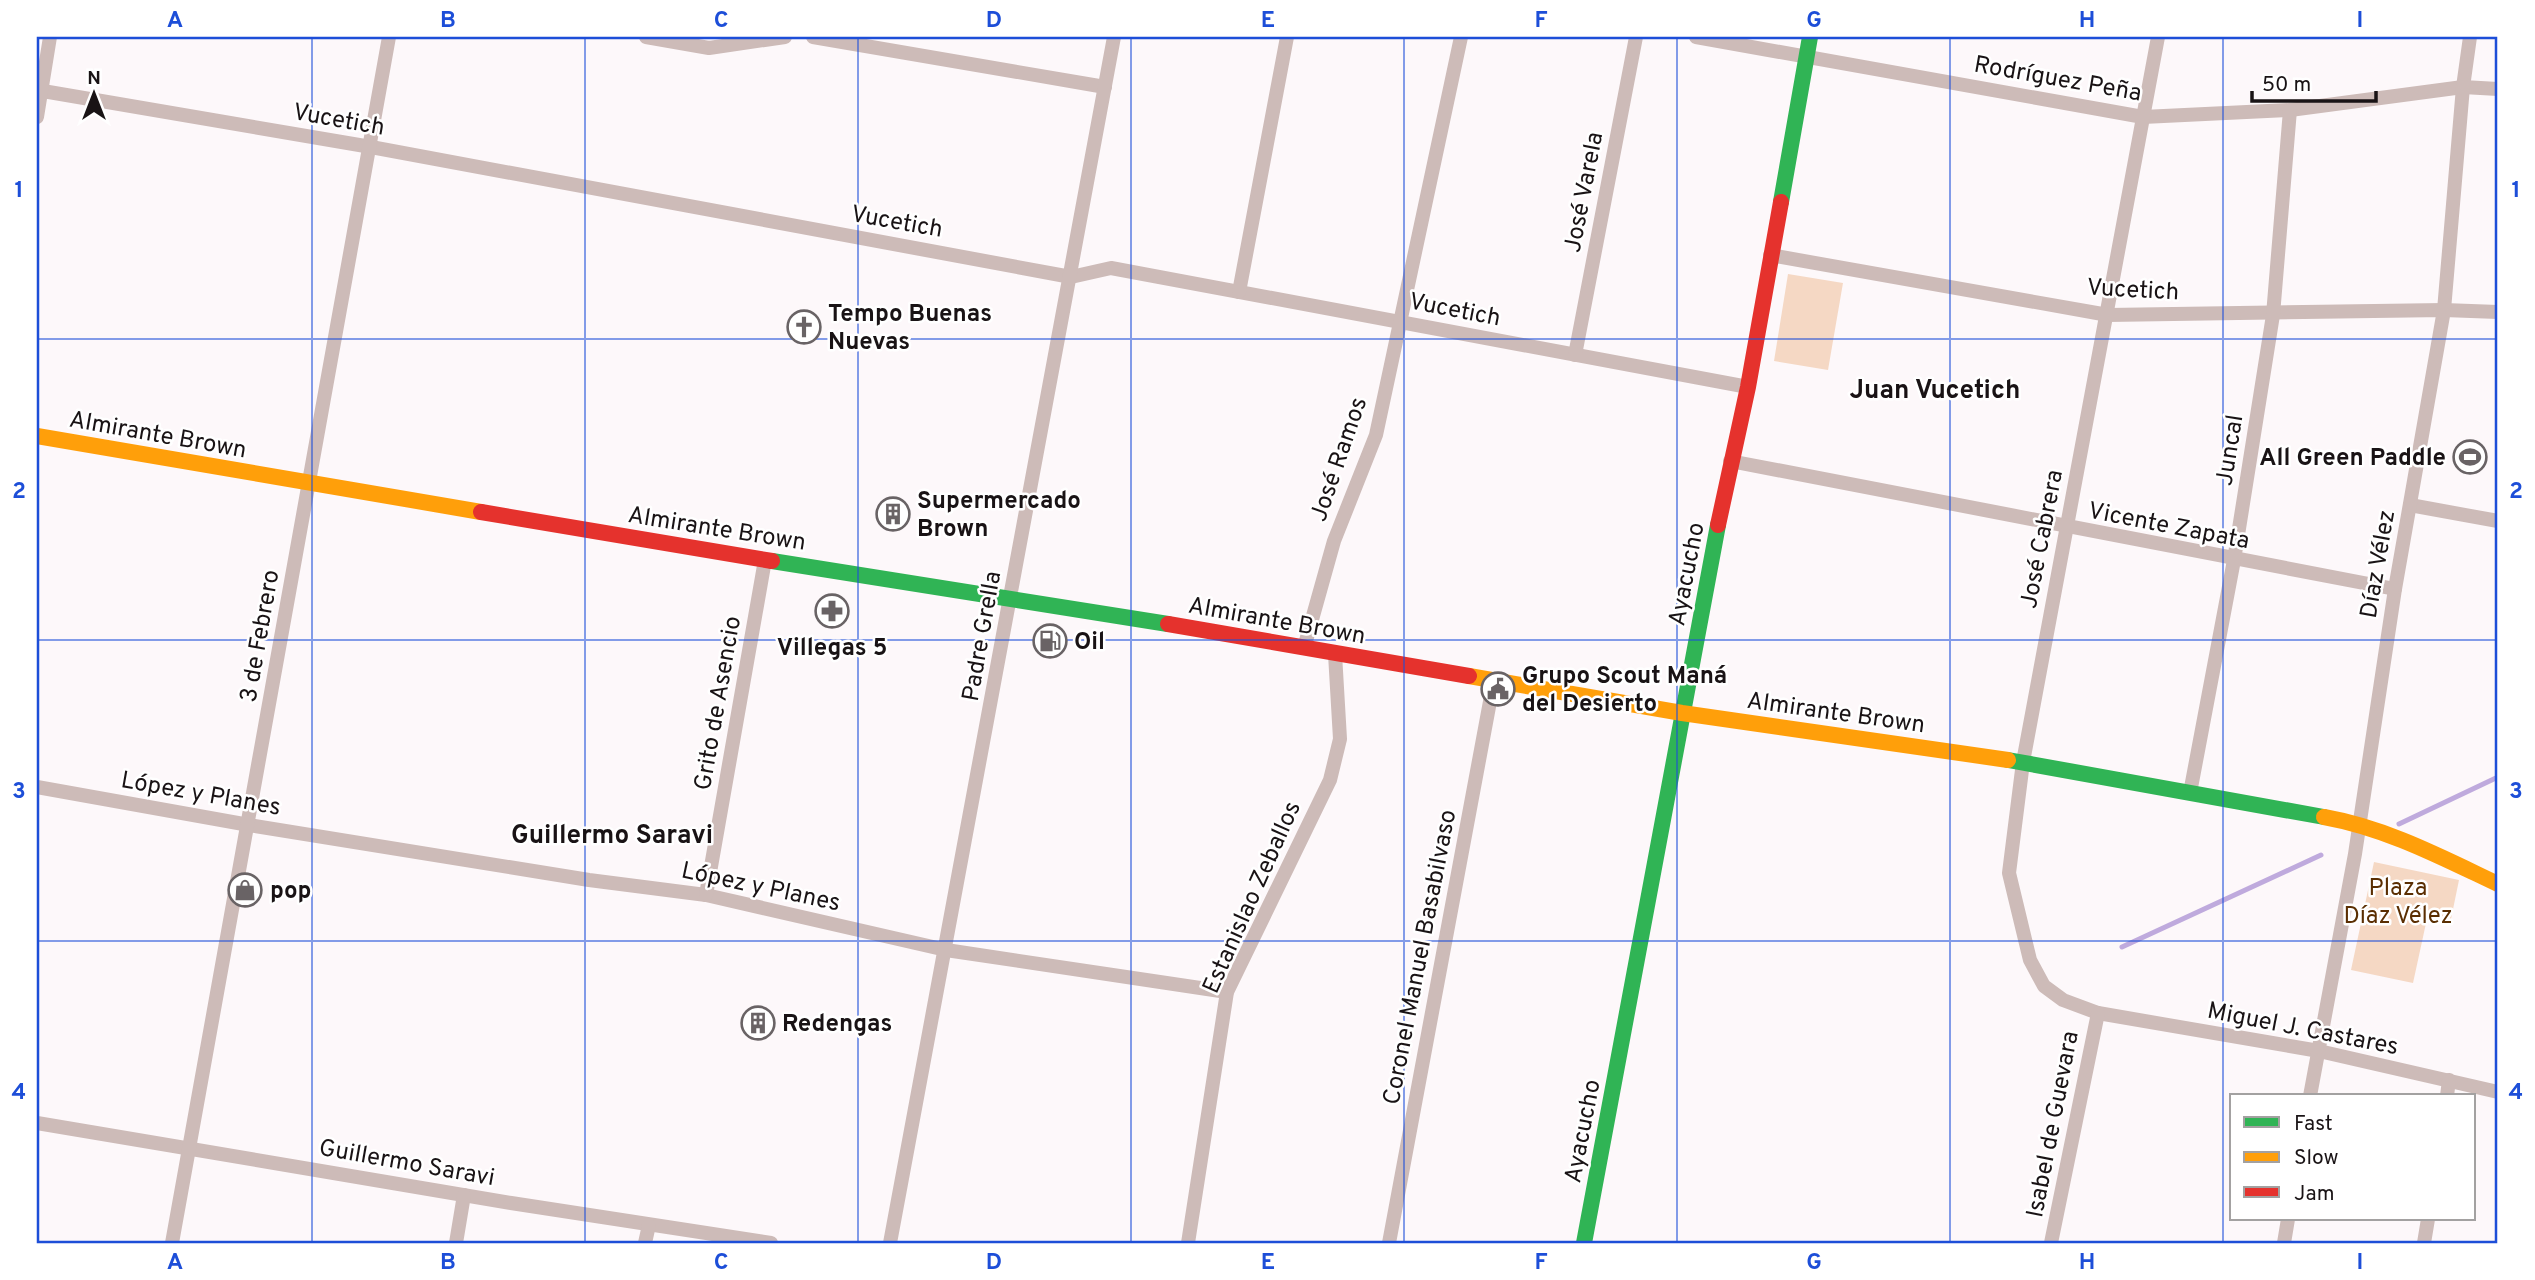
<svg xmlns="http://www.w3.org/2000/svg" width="2535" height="1280" font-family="Overpass,sans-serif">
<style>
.green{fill:#f5d8c4}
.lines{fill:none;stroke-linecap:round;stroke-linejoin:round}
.stream{stroke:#bfaadd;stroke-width:5}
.street{stroke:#cdbbb8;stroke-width:14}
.fast{stroke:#30b455;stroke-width:16}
.slow{stroke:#ff9f0a;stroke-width:16}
.jam{stroke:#e5322d;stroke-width:16}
.grid{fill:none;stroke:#1d4ed8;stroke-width:2;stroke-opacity:0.55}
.labels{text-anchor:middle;stroke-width:5;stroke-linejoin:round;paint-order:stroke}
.street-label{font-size:24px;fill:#191315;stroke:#fff}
.poi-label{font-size:24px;font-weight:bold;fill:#191315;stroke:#fff;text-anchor:start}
.park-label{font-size:24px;fill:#5a2e02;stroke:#fff}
.neighbourhood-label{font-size:26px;font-weight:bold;fill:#191315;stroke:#fff}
.neatline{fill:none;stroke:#1d4ed8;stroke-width:2.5}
.grid-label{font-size:23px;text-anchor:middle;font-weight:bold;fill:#1d4ed8}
</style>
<rect width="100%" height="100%" fill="#fdf8fa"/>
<!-- green -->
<g class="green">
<path d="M 1788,274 L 1843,283 L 1828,370 L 1774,361 Z"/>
<path d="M 2374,862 L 2459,880 L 2451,919 L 2428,914 L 2413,983 L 2351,970 Z"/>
</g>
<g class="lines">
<!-- stream -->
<g class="stream">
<path d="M 2399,824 L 2498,777"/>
<path d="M 2122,947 L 2321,855"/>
</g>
<!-- street -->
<g class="street">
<path d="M 646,37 L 709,48 L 785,37"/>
<path d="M 813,37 L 1105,87"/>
<path d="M 1696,37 L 2143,117 L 2290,110 L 2463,87 L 2498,89"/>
<path d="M 2158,37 L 2023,762 L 2009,873 L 2030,960 L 2044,986 L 2063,1000 L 2098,1013 L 2319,1051 L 2498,1092"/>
<path d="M 37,90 L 371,147 L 1071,277 L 1111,268 L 1748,387"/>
<path d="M 37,117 L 50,37"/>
<path d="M 1770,255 L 2108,315 L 2444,310 L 2498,312"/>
<path d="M 1239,292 L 1287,37"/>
<path d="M 1575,355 L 1636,37"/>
<path d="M 1730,461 L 2395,589"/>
<path d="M 2410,505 L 2498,521"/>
<path d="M 1304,648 L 1334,541 L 1376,435 L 1461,37"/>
<path d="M 37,787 L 249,825 L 589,880 L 706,895 L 946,950 L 1227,992"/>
<path d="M 2190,793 L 2234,560 L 2273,315 L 2290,110"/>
<path d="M 706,895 L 765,560"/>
<path d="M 2310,1096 L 2355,854 L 2395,589 L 2444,310 L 2463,87 L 2470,37"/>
<path d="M 2447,1096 L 2449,1080"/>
<path d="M 37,1123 L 511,1203 L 771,1243"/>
<path d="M 172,1243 L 389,37"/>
<path d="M 456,1243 L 464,1195"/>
<path d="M 645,1243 L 649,1225"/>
<path d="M 890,1243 L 1114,37"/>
<path d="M 1188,1243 L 1227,992 L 1330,780 L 1340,739 L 1335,654"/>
<path d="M 1389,1243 L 1494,680"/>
<path d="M 2051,1243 L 2098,1013"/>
<path d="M 2284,1243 L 2288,1219"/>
<path d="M 2424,1243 L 2428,1219"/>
</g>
<!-- fast -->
<g class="fast">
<path d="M 1781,202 L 1810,37"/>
<path d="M 772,561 L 1168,624"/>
<path d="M 2008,760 L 2324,817"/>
<path d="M 1584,1243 L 1718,525"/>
</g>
<!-- slow -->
<g class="slow">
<path d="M 37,436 L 481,512"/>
<path d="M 1469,676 L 1682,713 L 2008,760"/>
<path d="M 2324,817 C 2386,828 2441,857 2498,884"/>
</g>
<!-- jam -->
<g class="jam">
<path d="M 481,512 L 772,561"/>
<path d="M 1718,525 L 1748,387 L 1781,202"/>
<path d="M 1168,624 L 1469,676"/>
</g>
</g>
<!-- grid -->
<path class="grid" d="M 312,37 L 312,1243M 585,37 L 585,1243M 858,37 L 858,1243M 1131,37 L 1131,1243M 1404,37 L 1404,1243M 1677,37 L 1677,1243M 1950,37 L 1950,1243M 2223,37 L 2223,1243M 37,339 L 2498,339M 37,640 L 2498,640M 37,941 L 2498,941"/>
<!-- icons -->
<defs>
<symbol id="church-ring" viewBox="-11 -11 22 22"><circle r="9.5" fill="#fff" stroke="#696365" stroke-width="1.5"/><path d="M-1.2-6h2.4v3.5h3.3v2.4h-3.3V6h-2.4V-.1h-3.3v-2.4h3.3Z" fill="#696365"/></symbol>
<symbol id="stadium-ring" viewBox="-11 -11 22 22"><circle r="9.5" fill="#fff" stroke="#696365" stroke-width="1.5"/><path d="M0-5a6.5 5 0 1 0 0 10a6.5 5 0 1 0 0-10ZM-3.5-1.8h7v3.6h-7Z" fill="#696365"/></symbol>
<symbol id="building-ring" viewBox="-11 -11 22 22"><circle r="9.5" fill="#fff" stroke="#696365" stroke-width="1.5"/><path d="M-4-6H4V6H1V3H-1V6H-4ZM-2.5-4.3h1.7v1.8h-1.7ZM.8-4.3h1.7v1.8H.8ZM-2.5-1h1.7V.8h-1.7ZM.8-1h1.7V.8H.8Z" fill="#696365"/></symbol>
<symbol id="pharmacy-ring" viewBox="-11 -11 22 22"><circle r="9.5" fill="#fff" stroke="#696365" stroke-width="1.5"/><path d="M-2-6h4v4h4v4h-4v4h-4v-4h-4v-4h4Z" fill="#696365"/></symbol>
<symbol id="fuel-ring" viewBox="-11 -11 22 22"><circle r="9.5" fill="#fff" stroke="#696365" stroke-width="1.5"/><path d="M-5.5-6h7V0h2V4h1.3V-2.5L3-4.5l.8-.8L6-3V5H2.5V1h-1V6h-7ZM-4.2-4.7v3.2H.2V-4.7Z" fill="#696365"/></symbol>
<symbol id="civic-ring" viewBox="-11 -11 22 22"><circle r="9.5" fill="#fff" stroke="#696365" stroke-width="1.5"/><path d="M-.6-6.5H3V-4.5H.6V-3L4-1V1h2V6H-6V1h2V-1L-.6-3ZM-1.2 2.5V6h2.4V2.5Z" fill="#696365"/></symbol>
<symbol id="shop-ring" viewBox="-11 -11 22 22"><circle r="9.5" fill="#fff" stroke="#696365" stroke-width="1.5"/><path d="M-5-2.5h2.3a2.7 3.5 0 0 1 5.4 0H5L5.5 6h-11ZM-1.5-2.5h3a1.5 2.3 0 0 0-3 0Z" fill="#696365"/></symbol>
</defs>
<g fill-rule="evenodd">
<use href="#church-ring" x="785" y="308" width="38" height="38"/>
<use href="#stadium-ring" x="2451" y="438" width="38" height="38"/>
<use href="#building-ring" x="874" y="495" width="38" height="38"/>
<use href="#pharmacy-ring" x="813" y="592" width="38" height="38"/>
<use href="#fuel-ring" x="1031" y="622" width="38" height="38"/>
<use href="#civic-ring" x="1479" y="670" width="38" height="38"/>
<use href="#shop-ring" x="226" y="871" width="38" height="38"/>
<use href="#building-ring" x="739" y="1004" width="38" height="38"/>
</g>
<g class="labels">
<!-- street labels -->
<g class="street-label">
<text transform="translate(2058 78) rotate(10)" y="8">Rodríguez Peña</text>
<text transform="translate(339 119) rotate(10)" y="8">Vucetich</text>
<text transform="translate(1583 192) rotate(-79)" y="8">José Varela</text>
<text transform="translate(897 221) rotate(10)" y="8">Vucetich</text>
<text transform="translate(2133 289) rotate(3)" y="8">Vucetich</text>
<text transform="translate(1455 309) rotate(11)" y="8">Vucetich</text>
<text transform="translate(158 434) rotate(10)" y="8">Almirante Brown</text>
<text transform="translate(2229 450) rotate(-81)" y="8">Juncal</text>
<text transform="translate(1338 459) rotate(-71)" y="8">José Ramos</text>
<text transform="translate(2169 525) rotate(11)" y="8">Vicente Zapata</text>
<text transform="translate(717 528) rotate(9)" y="8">Almirante Brown</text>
<text transform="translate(2041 539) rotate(-79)" y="8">José Cabrera</text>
<text transform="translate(2377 564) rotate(-80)" y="8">Díaz Vélez</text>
<text transform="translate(1686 574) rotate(-79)" y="8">Ayacucho</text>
<text transform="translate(1277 620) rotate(10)" y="8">Almirante Brown</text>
<text transform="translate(259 636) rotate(-80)" y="8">3 de Febrero</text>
<text transform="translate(981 636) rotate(-80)" y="8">Padre Grella</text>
<text transform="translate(717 703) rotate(-80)" y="8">Grito de Asencio</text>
<text transform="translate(1836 712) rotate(8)" y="8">Almirante Brown</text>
<text transform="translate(201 793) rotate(10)" y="8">López y Planes</text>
<text transform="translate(761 886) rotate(12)" y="8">López y Planes</text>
<text transform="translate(1251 897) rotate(-66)" y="8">Estanislao Zeballos</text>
<text transform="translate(1419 957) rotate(-79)" y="8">Coronel Manuel Basabilvaso</text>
<text transform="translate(2303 1028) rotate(11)" y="8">Miguel J. Castares</text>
<text transform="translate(2052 1124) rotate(-79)" y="8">Isabel de Guevara</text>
<text transform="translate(1582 1131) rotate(-79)" y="8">Ayacucho</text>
<text transform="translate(407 1162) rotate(10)" y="8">Guillermo Saravi</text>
</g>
<!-- poi labels -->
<g class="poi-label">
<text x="828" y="321">Tempo Buenas<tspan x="828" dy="28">Nuevas</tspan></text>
<text x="2446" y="465" text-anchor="end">All Green Paddle</text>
<text x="917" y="508">Supermercado<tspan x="917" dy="28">Brown</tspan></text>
<text x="1074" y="649">Oil</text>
<text x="832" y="655" text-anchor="middle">Villegas 5</text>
<text x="1522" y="683">Grupo Scout Maná<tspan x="1522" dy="28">del Desierto</tspan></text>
<text x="270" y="898">pop</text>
<text x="782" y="1031">Redengas</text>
</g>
<!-- park labels -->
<g class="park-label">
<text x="2398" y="895">Plaza<tspan x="2398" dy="28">Díaz Vélez</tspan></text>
</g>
<!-- neighbourhood labels -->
<g class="neighbourhood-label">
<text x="1935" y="398">Juan Vucetich</text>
<text x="612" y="843">Guillermo Saravi</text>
</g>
</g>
<!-- border -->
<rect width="2535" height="1280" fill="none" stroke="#ffffff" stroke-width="77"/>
<!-- legend -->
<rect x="2230" y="1094" width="245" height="126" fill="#ffffff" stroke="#a3a1a1" stroke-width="2"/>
<rect x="2244" y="1117" width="35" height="10" fill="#30b455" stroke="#a3a1a1" stroke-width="2"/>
<text x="2294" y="1130" font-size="21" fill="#191315">Fast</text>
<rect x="2244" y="1152" width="35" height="10" fill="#ff9f0a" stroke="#a3a1a1" stroke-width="2"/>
<text x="2294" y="1164" font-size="21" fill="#191315">Slow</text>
<rect x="2244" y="1187" width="35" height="10" fill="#e5322d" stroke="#a3a1a1" stroke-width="2"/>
<text x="2294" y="1200" font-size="21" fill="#191315">Jam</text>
<!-- north arrow -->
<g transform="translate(94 94)" stroke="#ffffff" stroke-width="5" paint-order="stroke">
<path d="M0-5L12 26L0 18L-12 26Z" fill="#191315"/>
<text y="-10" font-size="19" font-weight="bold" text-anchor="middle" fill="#191315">N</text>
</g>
<!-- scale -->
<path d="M2252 91v10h124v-10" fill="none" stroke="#191315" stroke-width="3.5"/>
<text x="2262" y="91" font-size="21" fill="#191315" stroke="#ffffff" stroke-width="5" paint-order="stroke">50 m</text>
<rect x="38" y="38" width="2458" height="1204" class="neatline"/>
<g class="grid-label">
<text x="175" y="27">A</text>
<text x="448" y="27">B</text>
<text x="721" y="27">C</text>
<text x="994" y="27">D</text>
<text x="1268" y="27">E</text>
<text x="1541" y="27">F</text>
<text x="1814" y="27">G</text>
<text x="2087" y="27">H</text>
<text x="2360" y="27">I</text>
<text x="19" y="197">1</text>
<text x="2516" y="197">1</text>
<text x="19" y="498">2</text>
<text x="2516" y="498">2</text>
<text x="19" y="798">3</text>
<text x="2516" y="798">3</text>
<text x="19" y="1099">4</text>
<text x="2516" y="1099">4</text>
<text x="175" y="1269">A</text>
<text x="448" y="1269">B</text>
<text x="721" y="1269">C</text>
<text x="994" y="1269">D</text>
<text x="1268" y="1269">E</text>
<text x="1541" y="1269">F</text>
<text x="1814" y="1269">G</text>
<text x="2087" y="1269">H</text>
<text x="2360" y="1269">I</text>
</g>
</svg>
